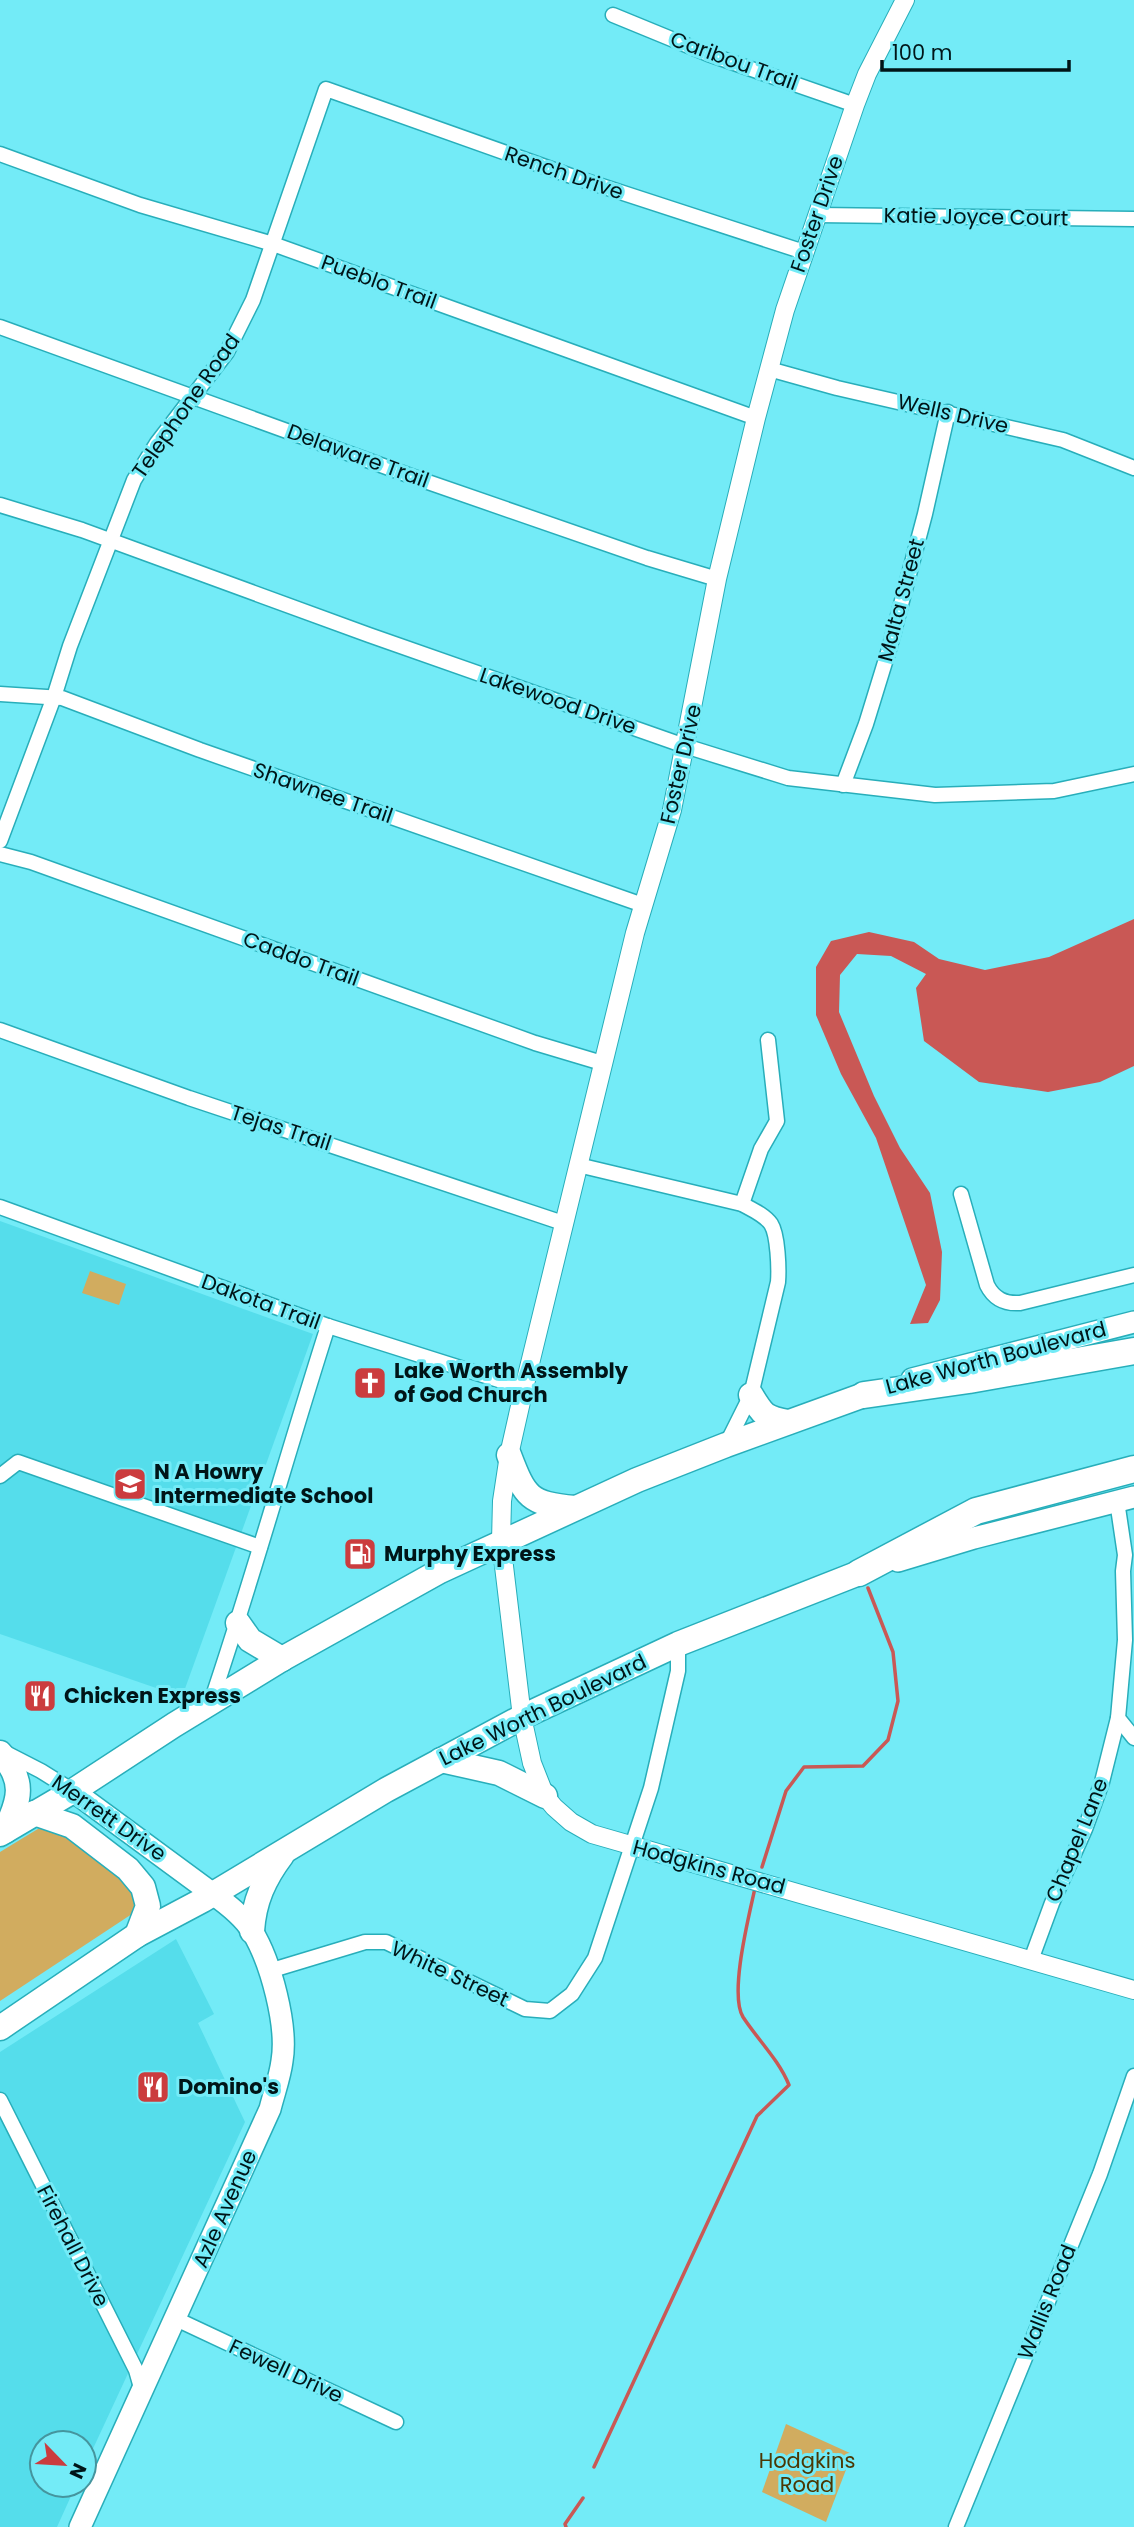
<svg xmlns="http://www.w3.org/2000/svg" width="1134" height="2527" font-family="Poppins,sans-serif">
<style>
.built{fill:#55ddeb}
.green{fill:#d1ac5f}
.water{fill:#c95855}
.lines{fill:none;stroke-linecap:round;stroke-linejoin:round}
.stream{stroke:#c95855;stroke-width:3.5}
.minor-casing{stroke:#28aeba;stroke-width:17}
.tertiary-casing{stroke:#28aeba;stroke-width:20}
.secondary-casing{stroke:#28aeba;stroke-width:24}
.trunk-casing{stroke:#28aeba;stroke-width:27}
.motorway-casing{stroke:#28aeba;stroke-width:29}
.minor{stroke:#fff;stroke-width:14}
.tertiary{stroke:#fff;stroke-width:18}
.secondary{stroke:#fff;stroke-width:21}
.trunk{stroke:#fff;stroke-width:24}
.motorway{stroke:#fff;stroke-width:26}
.labels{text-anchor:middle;stroke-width:6;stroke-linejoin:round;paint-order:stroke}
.street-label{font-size:21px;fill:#001518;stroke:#73ebf7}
.poi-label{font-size:21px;font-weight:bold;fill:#001518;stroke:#73ebf7;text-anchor:start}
.park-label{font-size:21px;fill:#4c3703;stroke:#73ebf7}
</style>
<rect width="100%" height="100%" fill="#73ebf7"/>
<!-- built -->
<g class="built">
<path d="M 0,1221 L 313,1334 L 182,1697 L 0,1634 Z"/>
<path d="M 176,1939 L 214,2014 L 198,2023 L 245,2122 L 84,2468 L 84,2443 L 42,2443 L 42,2485 L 76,2485 L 57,2527 L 0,2527 L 0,2052 Z"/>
</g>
<!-- green -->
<g class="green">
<path d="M 90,1271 L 126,1284 L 119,1305 L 82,1293 Z"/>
<path d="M 46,1824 L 135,1885 L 135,1912 L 0,2001 L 0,1852 Z"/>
<path d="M 786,2424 L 852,2454 L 826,2522 L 762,2492 Z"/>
</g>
<!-- water -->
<path class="water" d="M 1134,919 L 1134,1066 L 1100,1082 L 1048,1092 L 979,1082 L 924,1041 L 916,988 L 926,974 L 891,956 L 857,954 L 840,975 L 839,1012 L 874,1096 L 900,1148 L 930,1193 L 942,1252 L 940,1300 L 928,1323 L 910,1324 L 926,1285 L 876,1138 L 841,1074 L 816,1015 L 816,967 L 831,941 L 869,932 L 914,942 L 939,959 L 985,970 L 1049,957 Z"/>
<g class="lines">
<!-- stream -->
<g class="stream">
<path d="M 762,1867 L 786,1791 L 804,1767 L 863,1766 L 888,1740 L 898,1701 L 893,1652 L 868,1588"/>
<path d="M 594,2467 L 757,2116 L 789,2085 C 779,2060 758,2040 743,2017 C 729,1994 749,1916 755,1888"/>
<path d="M 566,2527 L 565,2524 L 583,2498"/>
</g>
<defs>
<g id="minor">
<path d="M 613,15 L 708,54 L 855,105"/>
<path d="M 0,154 L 140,205 L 273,244 L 756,418"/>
<path d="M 817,215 L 1134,219"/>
<path d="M 0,327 L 422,480 L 647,558 L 717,579"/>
<path d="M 769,369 L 837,388 L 1063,440 L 1134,468"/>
<path d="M 0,505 L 82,530 L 369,635 L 685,746 L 788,778 L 935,795 L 1054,791 L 1134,774"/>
<path d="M 0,694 L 62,698 L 200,750 L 643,905"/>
<path d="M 843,785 L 866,724 L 890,646 L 925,514 L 948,412"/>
<path d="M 0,841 L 54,697 L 70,646 L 134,480 L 157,443 L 227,352 L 253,300 L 326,89 L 571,176 L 804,252"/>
<path d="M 0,854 L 31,862 L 535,1043 L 602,1063"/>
<path d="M 0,1030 L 189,1098 L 563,1223"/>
<path d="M 578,1165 L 742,1204 C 751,1209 765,1215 771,1224 C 778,1235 779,1269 778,1282 L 751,1395 L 726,1445"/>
<path d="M 961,1194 L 987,1285 C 994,1299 1005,1304 1020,1303 L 1134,1275"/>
<path d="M 742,1204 L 761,1149 L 777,1121 L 768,1040"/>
<path d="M 0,1207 L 328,1326 L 524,1388"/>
<path d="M 0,1476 L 18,1462 L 260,1547"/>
<path d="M 1117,1501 L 1125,1555 L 1123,1571 L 1125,1640 L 1118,1718 L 1134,1738"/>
<path d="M 211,1702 C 253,1578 288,1451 328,1326"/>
<path d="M 4,1752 L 41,1771 L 73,1791"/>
<path d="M 1031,1960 L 1052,1903 L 1085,1829 L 1102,1782 L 1118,1718"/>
<path d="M 269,1971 L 365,1942 L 386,1942 L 525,2009 L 550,2011 L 572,1994 L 595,1958 L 651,1788 L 678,1671 L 678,1644"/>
<path d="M 0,2100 L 136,2370 L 142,2391"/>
<path d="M 176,2319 L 396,2422"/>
<path d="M 956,2527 L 1100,2174 L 1134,2076"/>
</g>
<path id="tertiary" d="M 905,0 L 867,74 L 855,105 L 785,310 L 756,418 L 717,579 L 672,810 L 635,933 L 525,1384 L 509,1455 L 502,1501 L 501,1541 L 522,1717 L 532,1763 L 545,1796 L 554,1807 L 571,1822 L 592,1834 L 1134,1990"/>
<g id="secondary">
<path d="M 912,1379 L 1134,1322"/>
<path d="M 898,1561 L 974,1538 L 1134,1497"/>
<path d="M 73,1791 L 213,1894 C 227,1904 243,1916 252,1931 C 271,1962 288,2026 282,2061 C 280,2077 274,2093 270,2109 L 80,2527"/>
</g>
<g id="trunk">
<path d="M 751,1395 C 763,1415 765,1418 788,1422"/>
<path d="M 509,1455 C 525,1497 529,1504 575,1508"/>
<path d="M 238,1623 L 250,1640 L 282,1659"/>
<path d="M 0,1753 C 26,1780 20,1800 5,1831"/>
<path d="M 441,1760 L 499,1773 L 545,1796"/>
<path d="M 34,1813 L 72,1826 L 128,1869 L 143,1887 L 148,1906 L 137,1935"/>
<path d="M 0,1834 L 73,1791 L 174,1725 L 282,1659 L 440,1571 L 637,1480 L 726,1445 L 864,1395"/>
<path d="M 252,1931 C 254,1901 264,1879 282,1855"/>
<path d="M 0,2028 L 137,1935 L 203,1900 L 386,1790 L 522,1717 L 678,1644 L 859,1573"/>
</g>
<g id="motorway">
<path d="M 864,1395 L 969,1380 L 1134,1351"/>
<path d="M 859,1573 L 976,1511 L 1134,1469"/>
</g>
</defs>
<!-- minor casing -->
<use href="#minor" class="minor-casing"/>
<!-- tertiary casing -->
<use href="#tertiary" class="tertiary-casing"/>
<!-- secondary casing -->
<use href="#secondary" class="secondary-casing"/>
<!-- trunk casing -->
<use href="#trunk" class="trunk-casing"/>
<!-- motorway casing -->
<use href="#motorway" class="motorway-casing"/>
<!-- minor -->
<use href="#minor" class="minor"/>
<!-- tertiary -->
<use href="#tertiary" class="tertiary"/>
<!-- secondary -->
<use href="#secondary" class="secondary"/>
<!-- trunk -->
<use href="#trunk" class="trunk"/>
<!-- motorway -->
<use href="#motorway" class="motorway"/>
</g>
<!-- icons -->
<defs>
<symbol id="church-square" viewBox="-11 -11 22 22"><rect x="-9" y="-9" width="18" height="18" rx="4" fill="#cb3c3e" stroke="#73ebf7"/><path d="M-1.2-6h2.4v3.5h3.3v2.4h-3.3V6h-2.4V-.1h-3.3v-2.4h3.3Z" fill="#fff"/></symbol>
<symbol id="school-square" viewBox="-11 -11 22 22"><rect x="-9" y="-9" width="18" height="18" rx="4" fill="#cb3c3e" stroke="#73ebf7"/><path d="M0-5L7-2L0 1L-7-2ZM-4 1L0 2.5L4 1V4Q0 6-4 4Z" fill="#fff"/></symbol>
<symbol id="fuel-square" viewBox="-11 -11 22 22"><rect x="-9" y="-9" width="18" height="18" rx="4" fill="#cb3c3e" stroke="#73ebf7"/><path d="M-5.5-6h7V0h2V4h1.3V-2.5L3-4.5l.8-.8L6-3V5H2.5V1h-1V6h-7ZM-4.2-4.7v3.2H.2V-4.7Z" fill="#fff"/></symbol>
<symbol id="restaurant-square" viewBox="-11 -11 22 22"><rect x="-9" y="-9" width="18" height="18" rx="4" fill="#cb3c3e" stroke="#73ebf7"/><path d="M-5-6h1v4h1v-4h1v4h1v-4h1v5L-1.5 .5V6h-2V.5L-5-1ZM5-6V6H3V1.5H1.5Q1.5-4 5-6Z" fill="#fff"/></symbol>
</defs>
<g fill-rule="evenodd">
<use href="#church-square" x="351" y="1364" width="38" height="38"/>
<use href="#school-square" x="111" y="1465" width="38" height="38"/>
<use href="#fuel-square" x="341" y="1535" width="38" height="38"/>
<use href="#restaurant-square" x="21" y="1677" width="38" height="38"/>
<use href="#restaurant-square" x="134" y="2068" width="38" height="38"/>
</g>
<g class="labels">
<!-- street labels -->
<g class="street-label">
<text transform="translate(734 61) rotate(20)" y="7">Caribou Trail</text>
<text transform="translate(564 173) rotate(19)" y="7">Rench Drive</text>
<text transform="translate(817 214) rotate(-71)" y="7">Foster Drive</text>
<text transform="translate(976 217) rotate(1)" y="7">Katie Joyce Court</text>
<text transform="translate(379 282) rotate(20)" y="7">Pueblo Trail</text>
<text transform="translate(186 406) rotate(-55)" y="7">Telephone Road</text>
<text transform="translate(953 414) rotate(13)" y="7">Wells Drive</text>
<text transform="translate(358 456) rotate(20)" y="7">Delaware Trail</text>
<text transform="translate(901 600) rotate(-75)" y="7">Malta Street</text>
<text transform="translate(558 701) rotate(19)" y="7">Lakewood Drive</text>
<text transform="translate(681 764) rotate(-77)" y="7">Foster Drive</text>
<text transform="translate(323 793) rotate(19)" y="7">Shawnee Trail</text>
<text transform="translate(301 959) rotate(20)" y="7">Caddo Trail</text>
<text transform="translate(281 1128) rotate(18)" y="7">Tejas Trail</text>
<text transform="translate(261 1302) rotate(20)" y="7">Dakota Trail</text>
<text transform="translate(996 1358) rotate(-15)" y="7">Lake Worth Boulevard</text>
<text transform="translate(543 1710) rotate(-26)" y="7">Lake Worth Boulevard</text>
<text transform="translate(109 1818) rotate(35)" y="7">Merrett Drive</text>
<text transform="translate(1077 1840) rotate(-68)" y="7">Chapel Lane</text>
<text transform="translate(709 1867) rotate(15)" y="7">Hodgkins Road</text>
<text transform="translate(450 1974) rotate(25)" y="7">White Street</text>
<text transform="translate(225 2209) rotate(-66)" y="7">Azle Avenue</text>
<text transform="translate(73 2246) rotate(63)" y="7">Firehall Drive</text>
<text transform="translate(1047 2302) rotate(-68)" y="7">Wallis Road</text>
<text transform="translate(286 2371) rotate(25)" y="7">Fewell Drive</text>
</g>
<!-- poi labels -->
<g class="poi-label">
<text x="394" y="1378">Lake Worth Assembly<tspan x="394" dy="24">of God Church</tspan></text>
<text x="154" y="1479">N A Howry<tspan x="154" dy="24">Intermediate School</tspan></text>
<text x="384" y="1561">Murphy Express</text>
<text x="64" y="1703">Chicken Express</text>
<text x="178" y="2094">Domino's</text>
</g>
<!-- park labels -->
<g class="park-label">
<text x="807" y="2468">Hodgkins<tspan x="807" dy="24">Road</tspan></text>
</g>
</g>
<!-- north arrow -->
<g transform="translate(63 2464) rotate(115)"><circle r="33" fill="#73ebf7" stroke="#45959e" stroke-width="2"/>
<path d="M0-5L12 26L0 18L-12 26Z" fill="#cb3c3e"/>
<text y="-10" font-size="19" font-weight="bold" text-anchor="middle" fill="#001518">N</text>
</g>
<!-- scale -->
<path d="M882 60v10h187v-10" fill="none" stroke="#001518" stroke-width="3.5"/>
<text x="892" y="60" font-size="21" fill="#001518" stroke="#73ebf7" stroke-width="5" paint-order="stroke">100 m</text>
</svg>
